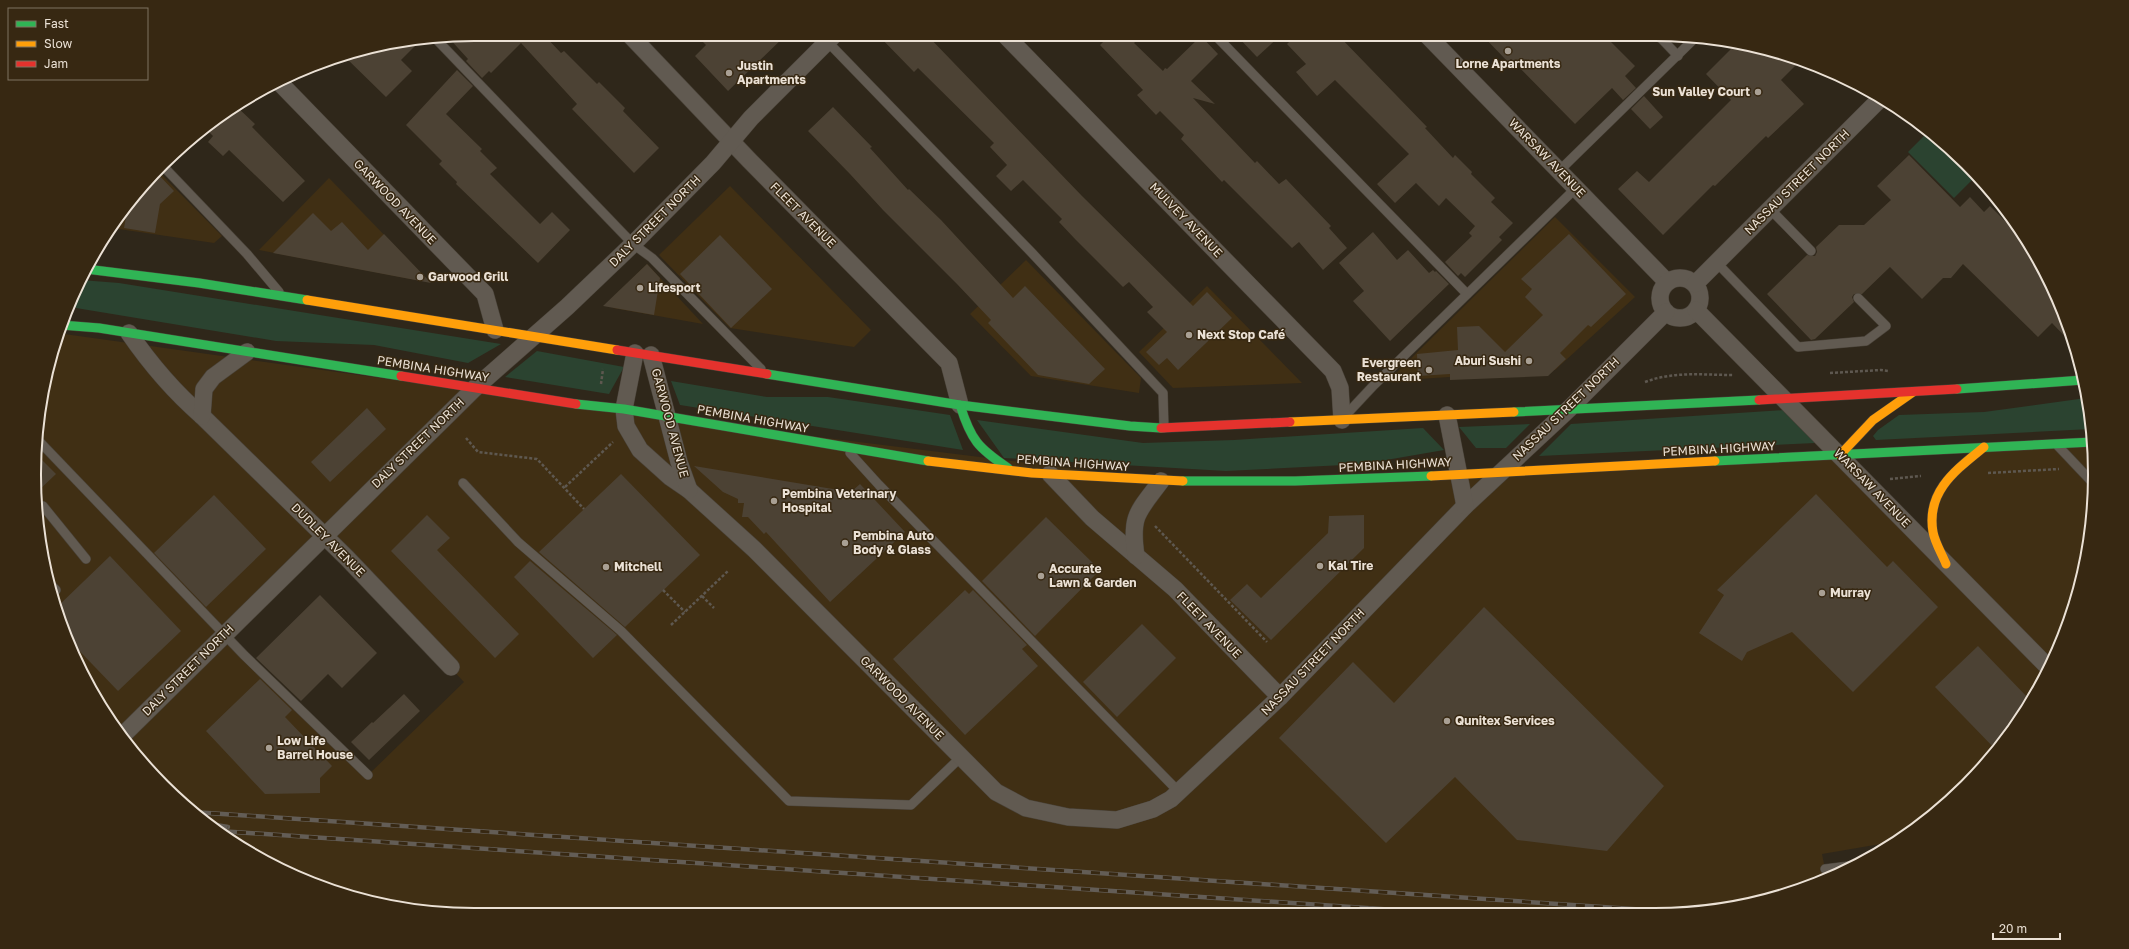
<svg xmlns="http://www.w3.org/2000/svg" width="2129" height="949" font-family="'Golos Text',sans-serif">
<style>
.built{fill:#402f14;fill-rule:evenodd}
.green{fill:#2b4330}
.building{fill:#4c4234}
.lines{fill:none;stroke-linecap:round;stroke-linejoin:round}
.lane-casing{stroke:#494238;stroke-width:10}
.street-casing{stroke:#494238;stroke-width:18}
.fast-casing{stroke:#494238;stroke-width:10}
.slow-casing{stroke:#494238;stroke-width:10}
.jam-casing{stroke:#494238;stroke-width:10}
.path{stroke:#5e5850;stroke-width:2.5;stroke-dasharray:3 2;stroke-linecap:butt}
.lane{stroke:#615a51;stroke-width:9}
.street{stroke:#615a51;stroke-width:17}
.fast{stroke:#30b455;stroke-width:9}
.slow{stroke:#ff9f0a;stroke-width:9}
.jam{stroke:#e5322d;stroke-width:9}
.rail-casing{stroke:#635d56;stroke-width:4.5}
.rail{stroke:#372812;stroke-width:3;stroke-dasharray:9;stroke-linecap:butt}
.poi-dot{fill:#a9a094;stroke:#372812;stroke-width:1.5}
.labels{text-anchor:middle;stroke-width:3;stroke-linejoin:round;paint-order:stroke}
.poi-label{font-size:12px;font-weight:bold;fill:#ebe1d5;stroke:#372812;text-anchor:start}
.street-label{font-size:12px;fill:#ebe1d5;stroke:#372812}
.rim{fill:none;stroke:#ebe1d5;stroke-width:2}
</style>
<rect width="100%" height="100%" fill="#2f271a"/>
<!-- built -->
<g class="built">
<path d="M 157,170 L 222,236 L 214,243 L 112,228 L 143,184 Z"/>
<path d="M 329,178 L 422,274 L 416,280 L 259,250 Z"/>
<path d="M 730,186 L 871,330 L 854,347 L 730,328 L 659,255 Z"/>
<path d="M 1555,217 L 1635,297 L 1555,370 L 1388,381 Z"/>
<path d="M 1026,260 L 1141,378 L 1139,393 L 1031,376 L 970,314 Z"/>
<path d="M 647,264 L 703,324 L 613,308 L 611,299 Z"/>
<path d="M 1207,286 L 1302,383 L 1173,388 L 1139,352 Z"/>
<path d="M 57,333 L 690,421 L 1172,481 L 1840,455 L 1945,563 L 1932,505 L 1984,447 L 2094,446 L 2091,532 L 2072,616 L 2021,719 L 1986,765 L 1923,824 L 1892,842 L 1822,854 L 1827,879 L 1823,881 L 1712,911 L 475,915 L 389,907 L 333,892 L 254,856 L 184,806 L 143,765 L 93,695 L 57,616 L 42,560 L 34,474 L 42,389 ZM 324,536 L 464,682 L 368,775 L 224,634 Z"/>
</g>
<!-- green -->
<g class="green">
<path d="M 1927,133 L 1973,179 L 1954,198 L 1908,152 Z"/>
<path d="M 81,280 L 119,283 L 501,344 L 468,363 L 374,345 L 276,341 L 76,308 L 71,303 Z"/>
<path d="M 537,351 L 624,367 L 609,394 L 505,377 Z"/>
<path d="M 671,381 L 767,397 L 828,397 L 950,415 L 963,450 L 680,405 Z"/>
<path d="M 2086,398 L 2091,429 L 1876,440 L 1873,436 L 1878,430 L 1899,415 L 1984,412 Z"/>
<path d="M 1784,410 L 1815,443 L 1539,456 L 1571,424 Z"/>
<path d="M 977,420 L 1143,443 L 1234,440 L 1423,428 L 1444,450 L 1363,464 L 1226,471 L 1004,458 Z"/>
<path d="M 1530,424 L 1506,448 L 1476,448 L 1459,427 Z"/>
</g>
<!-- building -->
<g class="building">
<path d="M 474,34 L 543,34 L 561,53 L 564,51 L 597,84 L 599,82 L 625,108 L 623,111 L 659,148 L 634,173 L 572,109 L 577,104 L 521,43 L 491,73 L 489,71 L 482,78 L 466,61 L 468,59 L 448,37 Z"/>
<path d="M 695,34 L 787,34 L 728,91 L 695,56 L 706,45 Z"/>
<path d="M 877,34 L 926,34 L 1082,196 L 1193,306 L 1207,292 L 1232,318 L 1178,370 L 1167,358 L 1159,365 L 1146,352 L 1167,332 L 1147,312 L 1153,307 L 1129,282 L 1123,287 L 1075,239 L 1059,222 L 1062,219 L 1023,180 L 1011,191 L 996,176 L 1007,165 L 990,147 L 994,143 L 918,68 L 914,72 Z"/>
<path d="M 1111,34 L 1143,34 L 1134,43 L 1163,71 L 1165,68 L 1167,69 L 1201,36 L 1218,54 L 1191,81 L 1215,104 L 1193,98 L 1255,163 L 1257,161 L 1279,184 L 1286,179 L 1331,226 L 1329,228 L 1347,248 L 1323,270 L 1299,242 L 1292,248 L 1224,180 L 1222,182 L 1181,139 L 1184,135 L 1160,111 L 1156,115 L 1137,95 L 1143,90 L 1100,45 Z"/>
<path d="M 1235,34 L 1282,34 L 1257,57 Z"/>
<path d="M 1297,34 L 1337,34 L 1427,127 L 1425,128 L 1453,158 L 1455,155 L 1472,172 L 1471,174 L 1495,198 L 1491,202 L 1513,223 L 1499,237 L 1502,240 L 1465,277 L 1461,273 L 1458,276 L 1445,262 L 1472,236 L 1469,233 L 1475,226 L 1446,198 L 1439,206 L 1416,183 L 1395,203 L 1377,184 L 1409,154 L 1335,80 L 1317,96 L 1296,72 L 1306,64 L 1287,44 Z"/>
<path d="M 1481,34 L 1603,34 L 1635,66 L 1625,76 L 1636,88 L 1623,100 L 1612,88 L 1575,124 L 1511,59 L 1508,62 Z"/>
<path d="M 422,39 L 401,60 L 412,71 L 386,97 L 343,55 L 389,42 Z"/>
<path d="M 1738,42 L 1801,60 L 1781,80 L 1804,104 L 1768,138 L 1766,136 L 1715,186 L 1713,185 L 1663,235 L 1618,189 L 1637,171 L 1649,182 L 1731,100 L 1706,74 Z"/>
<path d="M 457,70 L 473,86 L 446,114 L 482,149 L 480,151 L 497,168 L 490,174 L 540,224 L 552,212 L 570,230 L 538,263 L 456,184 L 457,182 L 439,164 L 442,161 L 406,125 Z"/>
<path d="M 1644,96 L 1663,117 L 1650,129 L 1631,109 Z"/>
<path d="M 236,106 L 255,124 L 252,127 L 305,181 L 283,202 L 229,150 L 223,156 L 208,142 L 213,136 L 205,128 Z"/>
<path d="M 833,107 L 872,147 L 870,148 L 908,190 L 909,189 L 941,220 L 1013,298 L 1025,286 L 1105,369 L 1089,384 L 1038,375 L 988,323 L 991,320 L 957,284 L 883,210 L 850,174 L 808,131 Z"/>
<path d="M 1909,155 L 1960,207 L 1970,197 L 1984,212 L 1990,206 L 2026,242 L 2050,280 L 2075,347 L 2052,323 L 2038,337 L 1963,264 L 1951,278 L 1943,278 L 1922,299 L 1890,267 L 1862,294 L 1854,294 L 1852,297 L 1854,302 L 1815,339 L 1811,340 L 1767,294 L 1807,255 L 1815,256 L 1817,252 L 1816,247 L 1839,225 L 1864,225 L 1891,200 L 1877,186 Z"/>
<path d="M 156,172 L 174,191 L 160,204 L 155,233 L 124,228 L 128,206 L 143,184 Z"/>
<path d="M 313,213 L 331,231 L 342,222 L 368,250 L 384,234 L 431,283 L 273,253 Z"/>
<path d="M 1373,232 L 1397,260 L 1408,250 L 1429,273 L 1433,270 L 1435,272 L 1436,271 L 1449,284 L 1390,341 L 1353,301 L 1364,291 L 1339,263 Z"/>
<path d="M 1569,234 L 1626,294 L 1591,327 L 1588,325 L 1560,353 L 1566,359 L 1548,376 L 1450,380 L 1450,374 L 1418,376 L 1417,354 L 1458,350 L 1457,327 L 1479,326 L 1505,352 L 1543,315 L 1525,297 L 1532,289 L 1521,279 Z"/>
<path d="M 720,235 L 772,289 L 731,328 L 680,274 Z"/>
<path d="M 647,264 L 660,278 L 654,315 L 603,306 Z"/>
<path d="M 367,408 L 386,429 L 330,482 L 311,462 Z"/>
<path d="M 36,454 L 56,474 L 36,493 L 34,474 Z"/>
<path d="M 694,466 L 851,492 L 860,484 L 905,532 L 830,602 L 766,532 L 764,534 L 748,517 L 742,517 L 744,503 L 738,503 L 738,499 L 723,492 Z"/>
<path d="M 621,474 L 700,555 L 625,627 L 539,552 Z"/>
<path d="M 1816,494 L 1887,567 L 1893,561 L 1938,607 L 1853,692 L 1792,632 L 1747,652 L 1742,661 L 1699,633 L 1724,595 L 1717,590 Z"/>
<path d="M 214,495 L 266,549 L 206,607 L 154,553 Z"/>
<path d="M 427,515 L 450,538 L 437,550 L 519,634 L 495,658 L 391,551 Z"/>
<path d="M 1364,515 L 1364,548 L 1271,640 L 1230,600 L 1247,584 L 1261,598 L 1328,533 L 1329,516 Z"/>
<path d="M 1046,517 L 1100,570 L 1035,636 L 982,581 Z"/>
<path d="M 110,556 L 181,631 L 118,691 L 68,639 L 55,609 Z"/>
<path d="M 530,561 L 617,635 L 593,658 L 514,577 Z"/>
<path d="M 965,590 L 969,594 L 973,590 L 1027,645 L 1022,649 L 1038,666 L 965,735 L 893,659 Z"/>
<path d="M 320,595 L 377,653 L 342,688 L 328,674 L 301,701 L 256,658 Z"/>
<path d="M 1484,607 L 1664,786 L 1607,851 L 1517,840 L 1455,777 L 1386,843 L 1279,738 L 1353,662 L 1394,703 Z"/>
<path d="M 1142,624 L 1176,658 L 1117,717 L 1083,682 Z"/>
<path d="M 1978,646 L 2030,700 L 2021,719 L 1997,751 L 1935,687 Z"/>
<path d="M 260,679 L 292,710 L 285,717 L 332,766 L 320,778 L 320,793 L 265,794 L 206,731 Z"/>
<path d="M 404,694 L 420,711 L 369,760 L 351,742 L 372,722 L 373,723 Z"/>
</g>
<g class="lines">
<defs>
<g id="lane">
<path d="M 820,34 L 1032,253 L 1163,393 L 1164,428"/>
<path d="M 1214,34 L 1467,294"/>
<path d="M 1657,34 L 1678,56"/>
<path d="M 435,38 L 633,244 L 652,258 L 761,369"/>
<path d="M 162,165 L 247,254 L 279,292"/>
<path d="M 1559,171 L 1695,38"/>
<path d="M 1770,209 L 1811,251"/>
<path d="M 1717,263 L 1798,347 L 1866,341 L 1886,326 L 1858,298"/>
<path d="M 1344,417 L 1373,386 L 1576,188"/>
<path d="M 37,439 L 244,655 L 368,775"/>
<path d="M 2058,446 L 2093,483"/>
<path d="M 850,453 L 879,485 L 1179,792"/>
<path d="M 463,483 L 518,542 L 621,631 L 789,801 L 911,805 L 961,757"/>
<path d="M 38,512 L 43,506 L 86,559"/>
<path d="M 48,582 L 56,590"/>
<path d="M 1825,869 L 1849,866"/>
</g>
<g id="street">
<path d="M 629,34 L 749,160 L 949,363 L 960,405"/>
<path d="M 1004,34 L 1333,371 L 1340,388 L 1342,420"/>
<path d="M 1426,34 L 1667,282"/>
<path d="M 279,82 L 485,294 L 495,330"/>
<circle cx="1680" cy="298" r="20"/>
<path d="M 1695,284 L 1881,98"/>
<path d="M 1696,310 L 2047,666"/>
<path d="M 129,333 C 151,365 172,390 202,416 L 347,558 L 451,667"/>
<path d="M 635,353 L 624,409 L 626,426 L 640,450 L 670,477 L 689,490 L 754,549 L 996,792 L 1026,808 L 1068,817 L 1117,820 L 1153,809 L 1171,799 L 1280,697 L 1465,506 L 1569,409 L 1666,312"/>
<path d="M 651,355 L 679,462 L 689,490"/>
<path d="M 1447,415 L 1465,506"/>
<path d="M 202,416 L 204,389 L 213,377 L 247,352"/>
<path d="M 1050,474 L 1092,518 L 1175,589 L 1280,697"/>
<path d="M 1136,556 C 1130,515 1138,512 1161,481"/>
<path d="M 122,736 L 475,388 L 567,307 L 633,244 L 713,163 L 751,118 L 835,34"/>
</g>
<g id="fast">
<path d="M 86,269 L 199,283 L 307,300"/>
<path d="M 61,325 L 99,328 L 401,376"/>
<path d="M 767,374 L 960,405 L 1130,426 L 1161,428"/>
<path d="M 1957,389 L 2083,380"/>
<path d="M 576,404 L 624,409 L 928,461"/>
<path d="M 960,405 C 971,440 978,448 1008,468"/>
<path d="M 1514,412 L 1759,400"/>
<path d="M 1715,461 L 2093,442"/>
<path d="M 1183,481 L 1295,481 L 1431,476"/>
</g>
<g id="slow">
<path d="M 307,300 L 617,350"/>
<path d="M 1290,422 L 1514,412"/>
<path d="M 1840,455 L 1873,420 L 1913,392"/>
<path d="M 928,461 L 1032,473 L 1183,481"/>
<path d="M 1431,476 L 1715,461"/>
<path d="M 1946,564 C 1942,554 1935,543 1933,532 C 1926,491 1956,470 1984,447"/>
</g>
<g id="jam">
<path d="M 617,350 L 767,374"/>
<path d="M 401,376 L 576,404"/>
<path d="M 1759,400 L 1957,389"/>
<path d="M 1161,428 L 1290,422"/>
</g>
</defs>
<!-- lane casing -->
<use href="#lane" class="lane-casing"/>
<!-- street casing -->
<use href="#street" class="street-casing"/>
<!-- fast casing -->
<use href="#fast" class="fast-casing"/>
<!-- slow casing -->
<use href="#slow" class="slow-casing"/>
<!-- jam casing -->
<use href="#jam" class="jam-casing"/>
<!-- path -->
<g class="path">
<path d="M 1830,373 L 1881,370 L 1888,371"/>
<path d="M 1645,382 C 1674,371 1703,375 1733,375"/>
<path d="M 601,384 L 603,369"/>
<path d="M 466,438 L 478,452 L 537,459 L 584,509"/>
<path d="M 1988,473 L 2059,469"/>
<path d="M 1890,479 L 1921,476"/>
<path d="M 565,487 L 613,442"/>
<path d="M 1155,526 L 1267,642"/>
<path d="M 663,590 L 685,612"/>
<path d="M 702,596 L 714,608"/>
<path d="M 671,625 L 728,571"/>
</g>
<!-- lane -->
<use href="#lane" class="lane"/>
<!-- street -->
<use href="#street" class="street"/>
<!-- fast -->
<use href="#fast" class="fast"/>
<!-- slow -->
<use href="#slow" class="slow"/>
<!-- jam -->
<use href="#jam" class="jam"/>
<defs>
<g id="rail">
<path d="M 193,812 L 1662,911"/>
<path d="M 210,824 L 228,827"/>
<path d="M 219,831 L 1425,912"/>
</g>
</defs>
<!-- rail casing -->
<use href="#rail" class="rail-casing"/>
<!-- rail -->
<use href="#rail" class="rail"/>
</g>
<!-- markers -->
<g class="poi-dot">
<circle cx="1508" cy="51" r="4"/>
<circle cx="729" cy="73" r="4"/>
<circle cx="1758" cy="92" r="4"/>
<circle cx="420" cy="277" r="4"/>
<circle cx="640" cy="288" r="4"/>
<circle cx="1189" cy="335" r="4"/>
<circle cx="1529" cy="361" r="4"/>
<circle cx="1429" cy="370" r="4"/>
<circle cx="774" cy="501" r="4"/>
<circle cx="845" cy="543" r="4"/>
<circle cx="1320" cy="566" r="4"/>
<circle cx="606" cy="567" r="4"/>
<circle cx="1041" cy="576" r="4"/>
<circle cx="1822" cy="593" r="4"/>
<circle cx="1447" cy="721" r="4"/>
<circle cx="269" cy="748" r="4"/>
</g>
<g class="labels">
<!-- poi labels -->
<g class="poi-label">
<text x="1508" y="68" text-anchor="middle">Lorne Apartments</text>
<text x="737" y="70">Justin<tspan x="737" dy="14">Apartments</tspan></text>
<text x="1750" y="96" text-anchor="end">Sun Valley Court</text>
<text x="428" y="281">Garwood Grill</text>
<text x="648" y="292">Lifesport</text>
<text x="1197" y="339">Next Stop Café</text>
<text x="1521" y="365" text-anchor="end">Aburi Sushi</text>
<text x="1421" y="367" text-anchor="end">Evergreen<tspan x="1421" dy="14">Restaurant</tspan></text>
<text x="782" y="498">Pembina Veterinary<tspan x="782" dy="14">Hospital</tspan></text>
<text x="853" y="540">Pembina Auto<tspan x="853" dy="14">Body &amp; Glass</tspan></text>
<text x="1328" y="570">Kal Tire</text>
<text x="614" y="571">Mitchell</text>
<text x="1049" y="573">Accurate<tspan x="1049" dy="14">Lawn &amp; Garden</tspan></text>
<text x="1830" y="597">Murray</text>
<text x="1455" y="725">Qunitex Services</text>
<text x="277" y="745">Low Life<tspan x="277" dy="14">Barrel House</tspan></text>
</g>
<!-- street labels -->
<g class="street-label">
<text transform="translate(1547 158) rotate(46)" y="4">WARSAW AVENUE</text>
<text transform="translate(1797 182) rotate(-45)" y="4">NASSAU STREET NORTH</text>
<text transform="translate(395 202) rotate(46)" y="4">GARWOOD AVENUE</text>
<text transform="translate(803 215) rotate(45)" y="4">FLEET AVENUE</text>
<text transform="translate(1186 220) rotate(46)" y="4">MULVEY AVENUE</text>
<text transform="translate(655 221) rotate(-45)" y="4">DALY STREET NORTH</text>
<text transform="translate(433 369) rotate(9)" y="4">PEMBINA HIGHWAY</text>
<text transform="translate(1566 409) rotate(-44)" y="4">NASSAU STREET NORTH</text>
<text transform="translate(753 419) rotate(10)" y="4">PEMBINA HIGHWAY</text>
<text transform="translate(670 423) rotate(75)" y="4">GARWOOD AVENUE</text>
<text transform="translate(418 443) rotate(-44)" y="4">DALY STREET NORTH</text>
<text transform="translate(1719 449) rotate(-3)" y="4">PEMBINA HIGHWAY</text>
<text transform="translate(1073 463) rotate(4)" y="4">PEMBINA HIGHWAY</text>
<text transform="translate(1395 465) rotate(-3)" y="4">PEMBINA HIGHWAY</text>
<text transform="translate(1872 488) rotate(46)" y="4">WARSAW AVENUE</text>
<text transform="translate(328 540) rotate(45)" y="4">DUDLEY AVENUE</text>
<text transform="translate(1209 625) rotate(46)" y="4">FLEET AVENUE</text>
<text transform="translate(1313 662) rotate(-46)" y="4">NASSAU STREET NORTH</text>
<text transform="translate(188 670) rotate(-45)" y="4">DALY STREET NORTH</text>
<text transform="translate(902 698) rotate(45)" y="4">GARWOOD AVENUE</text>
</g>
</g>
<!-- crop -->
<path d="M0 0H2129V949H0ZM474 41H1655A433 433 0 0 1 2088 474V475A433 433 0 0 1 1655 908H474A433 433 0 0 1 41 475V474A433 433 0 0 1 474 41Z" fill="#372812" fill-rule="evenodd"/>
<path class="rim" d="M474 41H1655A433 433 0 0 1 2088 474V475A433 433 0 0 1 1655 908H474A433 433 0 0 1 41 475V474A433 433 0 0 1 474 41Z"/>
<!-- legend -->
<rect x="8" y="8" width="140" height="72" fill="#372812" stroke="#7f7260"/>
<rect x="16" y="21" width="20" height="6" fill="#30b455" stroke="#7f7260"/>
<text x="44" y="28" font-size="12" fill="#ebe1d5">Fast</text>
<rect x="16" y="41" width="20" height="6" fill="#ff9f0a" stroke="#7f7260"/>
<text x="44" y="48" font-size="12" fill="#ebe1d5">Slow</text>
<rect x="16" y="61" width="20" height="6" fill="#e5322d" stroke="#7f7260"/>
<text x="44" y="68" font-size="12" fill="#ebe1d5">Jam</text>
<!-- scale -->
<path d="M1993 933v6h67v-6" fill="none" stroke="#ebe1d5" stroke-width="2"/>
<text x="1999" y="933" font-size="12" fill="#ebe1d5" stroke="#372812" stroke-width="3" paint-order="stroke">20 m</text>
</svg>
